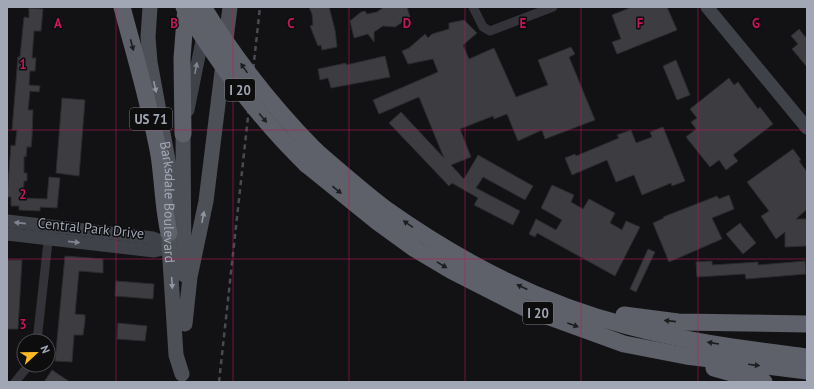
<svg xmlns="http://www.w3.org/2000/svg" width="814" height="389" font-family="'PT Sans',sans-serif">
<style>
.building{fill:#3c3c41;stroke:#2c2c30}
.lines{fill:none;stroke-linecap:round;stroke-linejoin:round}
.street{stroke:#333339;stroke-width:9}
.secondary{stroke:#404249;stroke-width:13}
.primary{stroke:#4e5058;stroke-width:15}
.highway{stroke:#5e616a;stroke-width:17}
.rail{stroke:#494b52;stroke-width:2.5;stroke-dasharray:5 4;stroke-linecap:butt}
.highway-bridge{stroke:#5e616a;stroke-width:17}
.oneway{fill:#1d1e20}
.oneway2{fill:#80848f}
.oneway3{fill:#9196a2}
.grid{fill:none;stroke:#c2185b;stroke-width:1;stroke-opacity:0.55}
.labels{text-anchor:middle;stroke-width:3;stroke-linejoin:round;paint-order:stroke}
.shield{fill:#0d0d0e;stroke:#757983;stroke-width:1}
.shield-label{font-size:13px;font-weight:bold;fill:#a2a7b5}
.street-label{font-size:14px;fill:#a2a7b5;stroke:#0d0d0e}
.grid-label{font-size:13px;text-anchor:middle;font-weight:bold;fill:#c2185b;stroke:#0d0d0e;stroke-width:3;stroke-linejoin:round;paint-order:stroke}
</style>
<rect width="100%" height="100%" fill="#121214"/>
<!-- building -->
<g class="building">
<path d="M 309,7 L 329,7 L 335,30 L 337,47 L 322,50 L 321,45 L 318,46 L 310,26 L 313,25 L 312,14 Z"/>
<path d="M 384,7 L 407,7 L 410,17 L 395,27 L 383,26 L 374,32 L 374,42 L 368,34 L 354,38 L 350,21 L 361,12 L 365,11 L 367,14 L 377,12 Z"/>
<path d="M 632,7 L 667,7 L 677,30 L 617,54 L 612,42 L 621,39 L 612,15 Z"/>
<path d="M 29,8 L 43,9 L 41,31 L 34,31 L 32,58 L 36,58 L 35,71 L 30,71 L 29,85 L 40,86 L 39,92 L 30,91 L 28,110 L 33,110 L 32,137 L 31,147 L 27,147 L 26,157 L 24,156 L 24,173 L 27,173 L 27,181 L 24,181 L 23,198 L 47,199 L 49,177 L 60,178 L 57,208 L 40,207 L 40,211 L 19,210 L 19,206 L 11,206 L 11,197 L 7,197 L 11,145 L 15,146 L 17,130 L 12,130 L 18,57 L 20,57 L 24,17 L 29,18 Z"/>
<path d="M 464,20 L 477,33 L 463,45 L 469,59 L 494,48 L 516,97 L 548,85 L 538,60 L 571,47 L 575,54 L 569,57 L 595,120 L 545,139 L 542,130 L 518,141 L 507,114 L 494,119 L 493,116 L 460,129 L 471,157 L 451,165 L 464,179 L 478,155 L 533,186 L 525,200 L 483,177 L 476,188 L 520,211 L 513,225 L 474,205 L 478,198 L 452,183 L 449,186 L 389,123 L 401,112 L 444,158 L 419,97 L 379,114 L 373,100 L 438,72 L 433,59 L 408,64 L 402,51 L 409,48 L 425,34 L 428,38 L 432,34 L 449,29 L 449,23 Z"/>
<path d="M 799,29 L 807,39 L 807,67 L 792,49 L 798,44 L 791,36 Z"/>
<path d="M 385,56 L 390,77 L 331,88 L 328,78 L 320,80 L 318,69 L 346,63 L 346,65 Z"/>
<path d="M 676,60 L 690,95 L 677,100 L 663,66 Z"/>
<path d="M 729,78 L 734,85 L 738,82 L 758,109 L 760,107 L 773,124 L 733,155 L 738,161 L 726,170 L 719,160 L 710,167 L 686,137 L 696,129 L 691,122 L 697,118 L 690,109 Z"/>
<path d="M 62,98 L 85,100 L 79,176 L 56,173 Z"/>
<path d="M 663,127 L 685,181 L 672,186 L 671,183 L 642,195 L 634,175 L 616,182 L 607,160 L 572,175 L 565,158 L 575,154 L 576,156 L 619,138 L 617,135 L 631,130 L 636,143 L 652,137 L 650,132 Z"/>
<path d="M 793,149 L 801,160 L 799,161 L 807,172 L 807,209 L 796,219 L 807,219 L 807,246 L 785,247 L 785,232 L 776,239 L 761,216 L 769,211 L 747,182 Z"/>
<path d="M 552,185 L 574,195 L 571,202 L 583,209 L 589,199 L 615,213 L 610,223 L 622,230 L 626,221 L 640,227 L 615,276 L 537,233 L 535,237 L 529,234 L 536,219 L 556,230 L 562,220 L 541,208 Z"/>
<path d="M 729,195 L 734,209 L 712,218 L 722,239 L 669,262 L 653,223 L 664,218 L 663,217 L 717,196 L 719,199 Z"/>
<path d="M 740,223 L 756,243 L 743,254 L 726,234 Z"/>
<path d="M 648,249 L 655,252 L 636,292 L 630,289 Z"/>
<path d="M 65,256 L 103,259 L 103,273 L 79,271 L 75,314 L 85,315 L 85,321 L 83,335 L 74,335 L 72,362 L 55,361 Z"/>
<path d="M 7,260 L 22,260 L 18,329 L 7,329 Z"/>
<path d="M 712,261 L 712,265 L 758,262 L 758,265 L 805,261 L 806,274 L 746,279 L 745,274 L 697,277 L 696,262 Z"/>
<path d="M 116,281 L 154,284 L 153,299 L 115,296 Z"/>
<path d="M 118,323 L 147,326 L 145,341 L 117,339 Z"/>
<path d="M 52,370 L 70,382 L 44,382 Z"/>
</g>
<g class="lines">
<!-- street -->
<g class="street">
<path d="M 473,7 L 483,27 L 490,31 L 553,7"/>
<path d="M 37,341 L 49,233"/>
<path d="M 15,382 L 29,365"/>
</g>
<!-- secondary -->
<g class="secondary">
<path d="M 707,7 L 807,128"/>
<path d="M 188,110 L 204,31"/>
<path d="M 7,221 L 153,238 L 169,244 L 177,245"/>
<path d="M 7,234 L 154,251 L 159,250 L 169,244"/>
</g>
<!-- primary -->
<g class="primary">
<path id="s1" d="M 150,7 L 148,37 L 150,62 L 170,171 L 169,244 L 176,355 L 182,374"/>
<path d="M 183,134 L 184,275"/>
<path d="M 185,324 L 190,277 L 206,201 L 230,7"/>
</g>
<!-- highway -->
<g class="highway">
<path d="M 122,7 C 135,56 150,105 159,155 C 163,181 163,207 169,233"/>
<path d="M 183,134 L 182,58 L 186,7"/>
<path d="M 315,150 C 338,170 362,191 387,210 C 459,261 542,304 628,326 C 687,342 747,349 807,357"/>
<path d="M 307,165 L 375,220 L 415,249 L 452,271 L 525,308 L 624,344 L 686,356 L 807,371"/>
<path d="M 624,315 L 678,322 L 807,324"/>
<path d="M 714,368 L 764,382"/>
</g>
<!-- rail -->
<path class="rail" d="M 219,382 L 260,7"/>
<!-- highway-bridge -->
<g class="highway-bridge">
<path d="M 184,7 C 219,64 258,118 307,165"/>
<path d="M 203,7 C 235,59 272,106 315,150"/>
</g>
</g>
<!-- one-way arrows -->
<defs><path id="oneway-solid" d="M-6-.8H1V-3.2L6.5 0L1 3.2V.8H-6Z"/></defs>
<g class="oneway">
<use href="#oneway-solid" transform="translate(132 45) rotate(75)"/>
<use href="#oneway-solid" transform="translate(244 68) rotate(-125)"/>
<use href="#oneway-solid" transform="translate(263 118) rotate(50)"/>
<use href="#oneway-solid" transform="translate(337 190) rotate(39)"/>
<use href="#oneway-solid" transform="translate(408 224) rotate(-146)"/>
<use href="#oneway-solid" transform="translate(442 265) rotate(31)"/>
<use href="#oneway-solid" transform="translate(522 287) rotate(-155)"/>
<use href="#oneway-solid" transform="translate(670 321) rotate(-174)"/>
<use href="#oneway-solid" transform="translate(573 325) rotate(20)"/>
<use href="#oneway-solid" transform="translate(713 343) rotate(-171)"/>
<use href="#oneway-solid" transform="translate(754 365) rotate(7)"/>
</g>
<g class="oneway2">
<use href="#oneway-solid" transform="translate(196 68) rotate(-79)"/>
<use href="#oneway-solid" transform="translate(20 223) rotate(-174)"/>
<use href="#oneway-solid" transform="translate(74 242) rotate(6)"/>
</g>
<g class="oneway3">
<use href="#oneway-solid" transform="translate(155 87) rotate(78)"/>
<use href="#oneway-solid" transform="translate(203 217) rotate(-79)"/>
<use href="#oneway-solid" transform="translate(172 283) rotate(86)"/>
</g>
<!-- grid -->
<path class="grid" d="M 116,7 L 116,382M 233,7 L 233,382M 349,7 L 349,382M 465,7 L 465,382M 581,7 L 581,382M 698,7 L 698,382M 7,130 L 807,130M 7,259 L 807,259"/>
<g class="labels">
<!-- shield labels -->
<g class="shield">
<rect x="225" y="79" width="30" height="22" rx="3"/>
<rect x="130" y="108" width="42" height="22" rx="3"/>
<rect x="523" y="302" width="30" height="22" rx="3"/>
</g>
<g class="shield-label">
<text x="240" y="95">I 20</text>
<text x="151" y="124">US 71</text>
<text x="538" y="318">I 20</text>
</g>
<!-- street labels -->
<g class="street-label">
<text dy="5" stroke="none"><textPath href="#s1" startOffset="197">Barksdale Boulevard</textPath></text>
<text transform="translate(91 228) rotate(6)" y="5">Central Park Drive</text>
</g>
</g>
<g class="grid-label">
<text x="58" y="28">A</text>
<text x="174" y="28">B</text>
<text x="291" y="28">C</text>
<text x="407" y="28">D</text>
<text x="523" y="28">E</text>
<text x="640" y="28">F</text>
<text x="756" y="28">G</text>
<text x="23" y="69">1</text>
<text x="23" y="199">2</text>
<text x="23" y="329">3</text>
</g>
<!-- border -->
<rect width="814" height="389" fill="none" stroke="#a2a7b5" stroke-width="16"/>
<!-- north arrow -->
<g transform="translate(36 353) rotate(68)"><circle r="19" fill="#0d0d0e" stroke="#494b51"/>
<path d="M0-3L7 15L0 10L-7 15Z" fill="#fcb921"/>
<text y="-6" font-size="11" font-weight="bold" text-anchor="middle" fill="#a2a7b5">N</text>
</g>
</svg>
